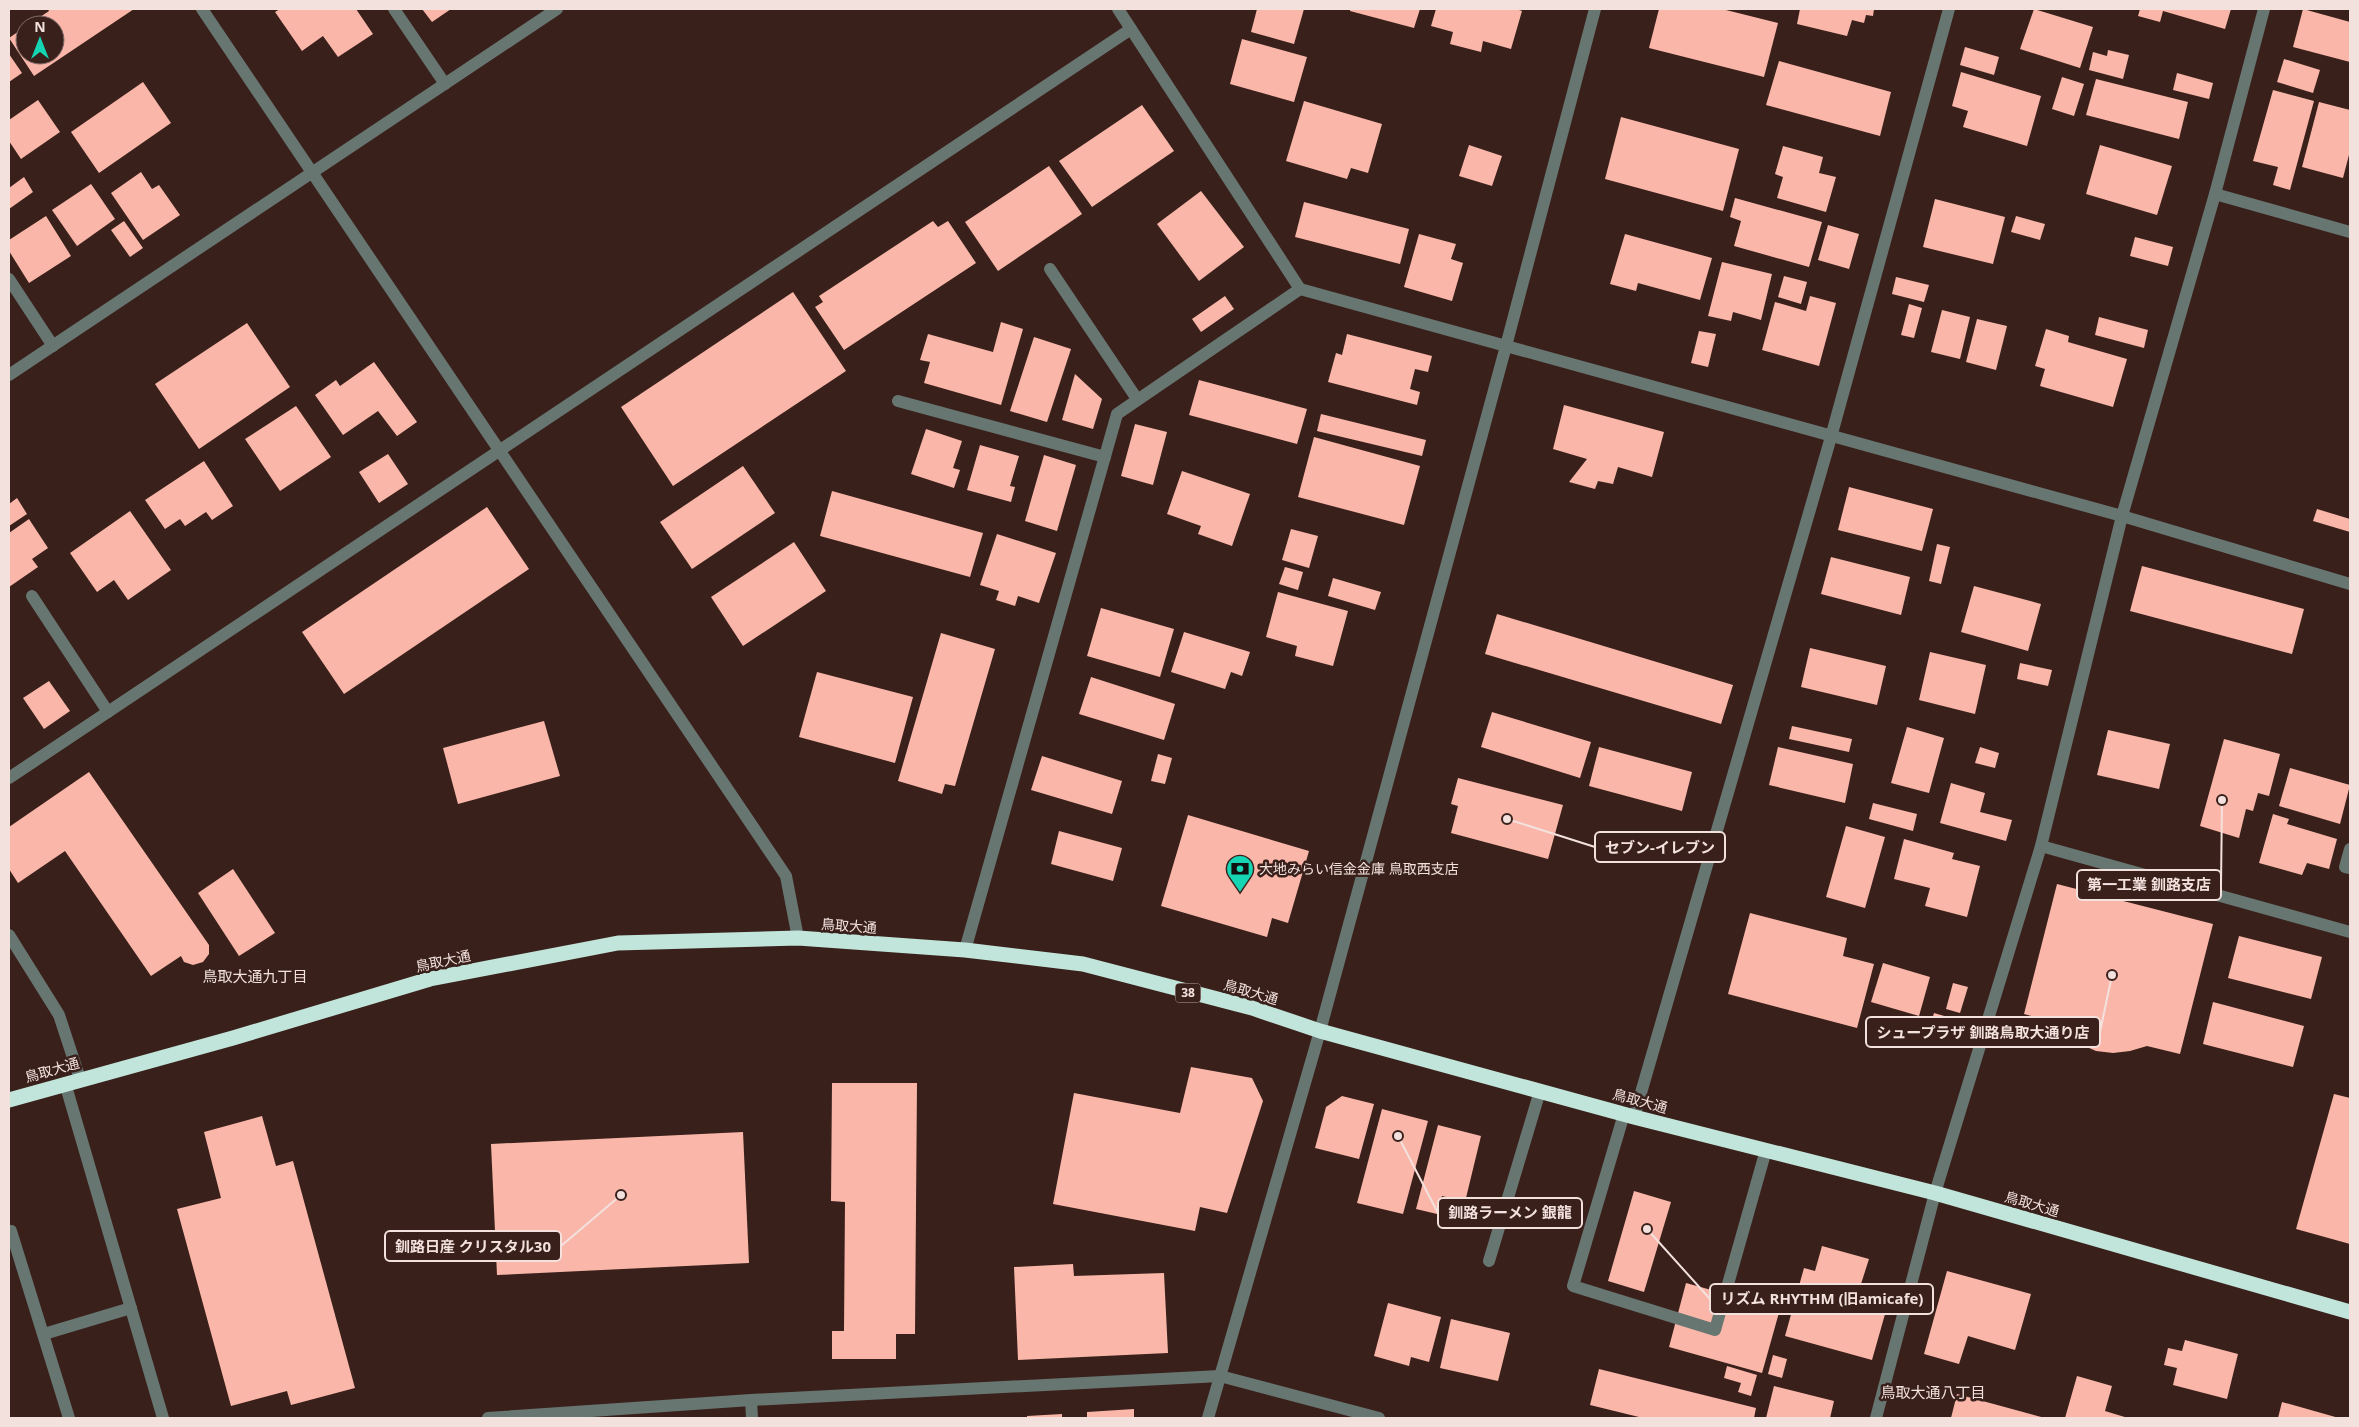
<svg xmlns="http://www.w3.org/2000/svg" width="2359" height="1427" font-family="'Open Sans','Noto Sans JP',sans-serif">
<style>
.building{fill:#fab7a9}
.lines{fill:none;stroke-linecap:round;stroke-linejoin:round}
.minor{stroke:#687672;stroke-width:12}
.highway{stroke:#c1e5da;stroke-width:15}
.labels{text-anchor:middle;stroke-width:5;stroke-linejoin:round;paint-order:stroke}
.shield{fill:#39201b;stroke:#bba7a4;stroke-width:1}
.shield-label{font-size:12px;font-weight:bold;fill:#f3e1de}
.poi-label{font-size:14px;fill:#f3e1de;stroke:#39201b;text-anchor:start}
.street-label{font-size:14px;fill:#f3e1de;stroke:#39201b}
.neighbourhood-label{font-size:15px;fill:#f3e1de;stroke:#39201b}
.leader{fill:none;stroke:#f3e1de;stroke-width:2}
.callout-dot{fill:#f3e1de;stroke:#39201b;stroke-width:2}
.callout{fill:#39201b;stroke:#f3e1de;stroke-width:2}
.callout-label{font-size:15px;text-anchor:middle;font-weight:bold;fill:#f3e1de}
</style>
<rect width="100%" height="100%" fill="#39201b"/>
<!-- building -->
<g class="building">
<path d="M 48,9 L 134,9 L 34,76 L 9,38 L 25,27 L 25,55 L 55,55 L 55,25 L 28,25 L 49,11 Z"/>
<path d="M 280,9 L 356,9 L 373,34 L 338,57 L 323,36 L 302,51 L 275,12 Z"/>
<path d="M 422,9 L 451,9 L 432,22 Z"/>
<path d="M 1257,9 L 1304,9 L 1294,44 L 1251,32 Z"/>
<path d="M 1350,9 L 1420,9 L 1414,28 L 1350,11 Z"/>
<path d="M 1436,9 L 1516,9 L 1522,11 L 1511,49 L 1483,41 L 1481,52 L 1450,44 L 1453,32 L 1431,26 Z"/>
<path d="M 1659,9 L 1722,9 L 1778,23 L 1764,77 L 1649,48 Z"/>
<path d="M 1800,9 L 1874,9 L 1873,16 L 1866,15 L 1864,23 L 1852,20 L 1847,36 L 1797,24 Z"/>
<path d="M 2034,9 L 2093,27 L 2080,68 L 2020,49 Z"/>
<path d="M 2140,9 L 2231,9 L 2225,29 L 2163,11 L 2160,22 L 2138,16 Z"/>
<path d="M 2303,9 L 2350,22 L 2350,62 L 2293,47 Z"/>
<path d="M 1242,39 L 1307,57 L 1294,102 L 1230,84 Z"/>
<path d="M 1965,47 L 1999,57 L 1994,75 L 1960,65 Z"/>
<path d="M 2108,50 L 2129,55 L 2123,79 L 2089,70 L 2093,52 L 2107,56 Z"/>
<path d="M 9,54 L 22,73 L 9,82 Z"/>
<path d="M 2284,59 L 2320,70 L 2313,93 L 2277,82 Z"/>
<path d="M 1779,61 L 1891,92 L 1880,136 L 1766,105 Z"/>
<path d="M 1961,72 L 2041,96 L 2027,146 L 1963,127 L 1968,111 L 1952,106 Z"/>
<path d="M 2177,73 L 2213,83 L 2209,99 L 2173,90 Z"/>
<path d="M 2062,77 L 2084,84 L 2074,116 L 2052,109 Z"/>
<path d="M 2096,79 L 2188,102 L 2179,139 L 2086,115 Z"/>
<path d="M 143,82 L 171,123 L 99,173 L 71,132 Z"/>
<path d="M 2273,90 L 2314,101 L 2290,190 L 2273,185 L 2278,167 L 2253,161 Z"/>
<path d="M 38,100 L 60,132 L 21,159 L 9,141 L 9,120 Z"/>
<path d="M 1304,101 L 1382,124 L 1368,173 L 1351,168 L 1347,179 L 1286,161 Z"/>
<path d="M 2319,102 L 2350,110 L 2350,151 L 2343,178 L 2302,167 Z"/>
<path d="M 1142,105 L 1174,151 L 1092,207 L 1059,161 Z"/>
<path d="M 1621,117 L 1739,149 L 1723,211 L 1605,179 Z"/>
<path d="M 1469,145 L 1502,156 L 1492,186 L 1459,176 Z"/>
<path d="M 2100,145 L 2172,166 L 2157,215 L 2086,194 Z"/>
<path d="M 1783,146 L 1823,157 L 1819,173 L 1836,177 L 1826,212 L 1777,198 L 1783,177 L 1775,174 Z"/>
<path d="M 1049,166 L 1082,214 L 998,271 L 965,222 Z"/>
<path d="M 141,172 L 152,189 L 159,185 L 180,215 L 143,240 L 111,193 Z"/>
<path d="M 24,177 L 33,192 L 9,209 L 9,188 Z"/>
<path d="M 91,184 L 115,219 L 77,246 L 52,210 Z"/>
<path d="M 1201,191 L 1244,247 L 1199,281 L 1157,224 Z"/>
<path d="M 1735,198 L 1822,222 L 1809,267 L 1734,246 L 1741,221 L 1730,217 Z"/>
<path d="M 1935,199 L 2005,217 L 1993,264 L 1923,247 Z"/>
<path d="M 1304,202 L 1409,229 L 1400,264 L 1295,237 Z"/>
<path d="M 46,216 L 71,256 L 29,283 L 9,251 L 9,240 Z"/>
<path d="M 2016,216 L 2045,224 L 2040,240 L 2011,232 Z"/>
<path d="M 124,221 L 143,248 L 130,257 L 111,230 Z"/>
<path d="M 933,221 L 938,227 L 948,221 L 976,263 L 844,350 L 815,307 L 823,302 L 819,296 Z"/>
<path d="M 1828,225 L 1859,234 L 1849,269 L 1818,260 Z"/>
<path d="M 1419,234 L 1456,244 L 1451,259 L 1463,263 L 1452,301 L 1404,287 Z"/>
<path d="M 1625,234 L 1712,258 L 1700,300 L 1638,283 L 1636,291 L 1610,284 Z"/>
<path d="M 2135,237 L 2173,247 L 2168,266 L 2130,256 Z"/>
<path d="M 1722,262 L 1772,274 L 1761,320 L 1733,312 L 1731,321 L 1708,316 Z"/>
<path d="M 1784,276 L 1807,282 L 1801,304 L 1778,297 Z"/>
<path d="M 1896,277 L 1929,285 L 1924,302 L 1892,294 Z"/>
<path d="M 793,292 L 846,371 L 673,486 L 621,407 Z"/>
<path d="M 1225,296 L 1234,309 L 1201,332 L 1192,319 Z"/>
<path d="M 1810,296 L 1836,303 L 1819,366 L 1762,350 L 1775,302 L 1806,311 Z"/>
<path d="M 1909,304 L 1922,308 L 1914,338 L 1901,335 Z"/>
<path d="M 1942,310 L 1970,317 L 1960,359 L 1931,352 Z"/>
<path d="M 2099,317 L 2148,330 L 2144,348 L 2095,335 Z"/>
<path d="M 1977,319 L 2007,326 L 1996,370 L 1966,362 Z"/>
<path d="M 1001,322 L 1023,329 L 1001,405 L 924,383 L 930,362 L 920,360 L 928,334 L 993,352 Z"/>
<path d="M 247,323 L 290,387 L 199,449 L 155,384 Z"/>
<path d="M 2046,329 L 2069,336 L 2068,342 L 2127,359 L 2113,407 L 2040,386 L 2045,369 L 2035,366 Z"/>
<path d="M 1699,331 L 1716,334 L 1708,367 L 1691,363 Z"/>
<path d="M 1347,334 L 1432,356 L 1428,372 L 1415,369 L 1410,389 L 1420,392 L 1417,405 L 1328,382 L 1336,353 L 1342,355 Z"/>
<path d="M 1034,337 L 1071,349 L 1047,422 L 1010,411 Z"/>
<path d="M 374,362 L 417,422 L 397,436 L 378,411 L 343,435 L 315,395 L 336,380 L 340,386 Z"/>
<path d="M 1075,374 L 1102,399 L 1093,429 L 1062,420 Z"/>
<path d="M 1199,380 L 1307,409 L 1297,444 L 1189,415 Z"/>
<path d="M 1564,405 L 1664,432 L 1652,477 L 1618,467 L 1613,484 L 1598,481 L 1595,489 L 1569,482 L 1587,459 L 1553,449 Z"/>
<path d="M 296,406 L 331,457 L 280,491 L 245,439 Z"/>
<path d="M 1321,414 L 1426,440 L 1422,456 L 1317,431 Z"/>
<path d="M 1135,424 L 1167,432 L 1153,485 L 1121,476 Z"/>
<path d="M 926,429 L 962,441 L 953,468 L 960,470 L 954,488 L 911,474 Z"/>
<path d="M 1314,437 L 1420,466 L 1404,525 L 1298,497 Z"/>
<path d="M 980,445 L 1019,456 L 1010,486 L 1015,487 L 1011,502 L 967,490 Z"/>
<path d="M 388,454 L 408,484 L 379,503 L 359,472 Z"/>
<path d="M 1044,455 L 1076,465 L 1057,531 L 1025,521 Z"/>
<path d="M 204,461 L 233,506 L 212,520 L 206,512 L 185,526 L 180,519 L 165,529 L 145,500 Z"/>
<path d="M 743,466 L 775,513 L 692,569 L 660,522 Z"/>
<path d="M 1182,471 L 1250,494 L 1232,546 L 1198,534 L 1201,526 L 1167,514 Z"/>
<path d="M 1849,487 L 1933,509 L 1922,551 L 1838,530 Z"/>
<path d="M 832,491 L 983,533 L 970,577 L 820,536 Z"/>
<path d="M 17,498 L 27,514 L 9,526 L 9,504 Z"/>
<path d="M 487,507 L 529,569 L 344,694 L 302,632 Z"/>
<path d="M 2317,509 L 2350,519 L 2350,532 L 2313,521 Z"/>
<path d="M 130,511 L 171,570 L 128,600 L 114,580 L 97,592 L 70,553 Z"/>
<path d="M 29,519 L 48,548 L 32,559 L 38,567 L 9,587 L 9,533 Z"/>
<path d="M 1291,529 L 1318,536 L 1309,568 L 1282,560 Z"/>
<path d="M 997,534 L 1056,553 L 1039,603 L 1018,596 L 1015,606 L 996,600 L 999,591 L 980,585 Z"/>
<path d="M 794,542 L 826,591 L 743,646 L 711,597 Z"/>
<path d="M 1937,544 L 1950,547 L 1941,584 L 1929,581 Z"/>
<path d="M 1831,557 L 1910,577 L 1901,615 L 1821,594 Z"/>
<path d="M 2142,566 L 2304,609 L 2292,654 L 2130,611 Z"/>
<path d="M 1285,567 L 1303,572 L 1298,590 L 1279,584 Z"/>
<path d="M 1333,578 L 1381,592 L 1375,610 L 1328,596 Z"/>
<path d="M 1974,586 L 2041,604 L 2028,651 L 1961,632 Z"/>
<path d="M 1278,592 L 1348,611 L 1333,666 L 1295,656 L 1297,646 L 1266,637 Z"/>
<path d="M 1101,608 L 1174,629 L 1160,677 L 1087,656 Z"/>
<path d="M 1497,614 L 1733,685 L 1721,724 L 1485,654 Z"/>
<path d="M 1184,632 L 1250,652 L 1242,676 L 1231,672 L 1225,689 L 1171,672 Z"/>
<path d="M 941,633 L 995,649 L 955,786 L 945,784 L 942,794 L 898,781 Z"/>
<path d="M 1810,648 L 1886,666 L 1877,705 L 1801,687 Z"/>
<path d="M 1930,652 L 1986,665 L 1975,714 L 1919,700 Z"/>
<path d="M 2020,663 L 2052,670 L 2048,686 L 2017,679 Z"/>
<path d="M 817,672 L 913,697 L 895,763 L 799,737 Z"/>
<path d="M 1091,677 L 1175,704 L 1164,740 L 1079,714 Z"/>
<path d="M 49,681 L 70,711 L 44,729 L 23,698 Z"/>
<path d="M 1492,712 L 1591,742 L 1580,778 L 1481,747 Z"/>
<path d="M 544,721 L 560,776 L 458,804 L 443,748 Z"/>
<path d="M 1792,726 L 1852,739 L 1849,752 L 1789,739 Z"/>
<path d="M 1907,727 L 1944,738 L 1929,793 L 1891,783 Z"/>
<path d="M 2108,730 L 2170,744 L 2159,789 L 2097,775 Z"/>
<path d="M 2224,739 L 2280,754 L 2269,796 L 2258,793 L 2253,811 L 2246,809 L 2239,838 L 2200,826 Z"/>
<path d="M 1599,747 L 1692,772 L 1682,811 L 1589,786 Z"/>
<path d="M 1778,747 L 1853,764 L 1845,803 L 1769,785 Z"/>
<path d="M 1980,747 L 1999,753 L 1995,768 L 1975,763 Z"/>
<path d="M 1158,754 L 1172,758 L 1165,784 L 1151,781 Z"/>
<path d="M 1042,756 L 1122,781 L 1112,814 L 1031,790 Z"/>
<path d="M 2290,768 L 2350,785 L 2340,824 L 2279,806 Z"/>
<path d="M 89,772 L 209,945 L 209,954 L 203,962 L 193,965 L 184,962 L 181,956 L 151,976 L 65,851 L 18,883 L 9,869 L 9,827 Z"/>
<path d="M 1458,778 L 1563,805 L 1548,859 L 1451,833 L 1458,806 L 1451,804 Z"/>
<path d="M 1951,783 L 1985,793 L 1980,812 L 2012,820 L 2006,841 L 1940,823 Z"/>
<path d="M 1873,803 L 1917,814 L 1913,831 L 1869,819 Z"/>
<path d="M 2273,814 L 2289,819 L 2287,824 L 2337,839 L 2329,869 L 2307,863 L 2302,875 L 2259,863 Z"/>
<path d="M 1188,815 L 1309,851 L 1288,923 L 1272,918 L 1267,937 L 1161,906 Z"/>
<path d="M 1846,826 L 1885,837 L 1865,908 L 1826,897 Z"/>
<path d="M 1059,831 L 1122,848 L 1113,881 L 1051,864 Z"/>
<path d="M 1904,839 L 1954,853 L 1952,859 L 1980,866 L 1967,917 L 1925,906 L 1930,888 L 1894,879 Z"/>
<path d="M 233,869 L 275,933 L 239,956 L 198,893 Z"/>
<path d="M 2057,884 L 2213,924 L 2180,1054 L 2147,1046 L 2130,1051 L 2113,1053 L 2096,1051 L 2080,1044 L 2065,1034 L 2053,1022 L 2024,1014 Z"/>
<path d="M 1750,913 L 1847,938 L 1843,956 L 1874,964 L 1857,1028 L 1728,994 Z"/>
<path d="M 2239,936 L 2322,957 L 2311,999 L 2228,978 Z"/>
<path d="M 1883,963 L 1930,977 L 1919,1016 L 1871,1002 Z"/>
<path d="M 1953,983 L 1968,987 L 1960,1013 L 1946,1009 Z"/>
<path d="M 2213,1002 L 2304,1026 L 2293,1067 L 2203,1044 Z"/>
<path d="M 1934,1013 L 1951,1018 L 1943,1045 L 1926,1040 Z"/>
<path d="M 1191,1067 L 1252,1078 L 1263,1101 L 1227,1213 L 1200,1207 L 1195,1231 L 1053,1204 L 1074,1093 L 1180,1113 Z"/>
<path d="M 832,1083 L 917,1083 L 915,1334 L 896,1334 L 896,1359 L 832,1359 L 832,1331 L 844,1331 L 845,1202 L 831,1201 Z"/>
<path d="M 2334,1094 L 2350,1098 L 2350,1244 L 2296,1229 Z"/>
<path d="M 1342,1096 L 1374,1104 L 1359,1159 L 1315,1148 L 1326,1107 Z"/>
<path d="M 1382,1109 L 1428,1121 L 1403,1214 L 1357,1203 Z"/>
<path d="M 262,1116 L 276,1166 L 293,1161 L 355,1388 L 291,1405 L 287,1391 L 231,1406 L 177,1209 L 221,1198 L 204,1132 Z"/>
<path d="M 1438,1125 L 1481,1136 L 1465,1202 L 1442,1196 L 1437,1214 L 1416,1209 Z"/>
<path d="M 743,1132 L 749,1263 L 497,1275 L 491,1144 Z"/>
<path d="M 1634,1191 L 1671,1202 L 1644,1292 L 1608,1281 Z"/>
<path d="M 1822,1246 L 1869,1259 L 1861,1284 L 1891,1293 L 1872,1360 L 1785,1336 L 1804,1268 L 1815,1271 Z"/>
<path d="M 1073,1264 L 1074,1276 L 1164,1273 L 1168,1353 L 1018,1360 L 1014,1267 Z"/>
<path d="M 1947,1271 L 2031,1294 L 2015,1350 L 1968,1336 L 1959,1364 L 1924,1354 Z"/>
<path d="M 1686,1283 L 1780,1309 L 1762,1373 L 1669,1347 Z"/>
<path d="M 1388,1303 L 1441,1317 L 1429,1362 L 1411,1357 L 1409,1366 L 1374,1356 Z"/>
<path d="M 1451,1319 L 1510,1333 L 1498,1381 L 1440,1368 Z"/>
<path d="M 2185,1340 L 2238,1354 L 2227,1399 L 2173,1385 L 2177,1368 L 2164,1365 L 2168,1348 L 2182,1351 Z"/>
<path d="M 1773,1355 L 1787,1359 L 1782,1378 L 1768,1374 Z"/>
<path d="M 1727,1366 L 1757,1375 L 1751,1396 L 1738,1392 L 1741,1383 L 1724,1378 Z"/>
<path d="M 1599,1369 L 1756,1408 L 1754,1418 L 1643,1418 L 1590,1405 Z"/>
<path d="M 2077,1376 L 2112,1386 L 2105,1411 L 2128,1418 L 2065,1418 Z"/>
<path d="M 1774,1386 L 1834,1401 L 1830,1418 L 1766,1418 Z"/>
<path d="M 1957,1394 L 2045,1418 L 1951,1418 Z"/>
<path d="M 2282,1402 L 2339,1418 L 2278,1418 Z"/>
<path d="M 1134,1409 L 1134,1418 L 1087,1418 L 1087,1412 Z"/>
<path d="M 1062,1414 L 1062,1418 L 1027,1418 L 1027,1416 Z"/>
</g>
<g class="lines">
<!-- minor -->
<g class="minor">
<path d="M 202,9 L 786,876 L 798,938"/>
<path d="M 394,9 L 445,84"/>
<path d="M 1118,9 L 1300,289 L 2122,516 L 2350,584"/>
<path d="M 2215,194 L 2350,232"/>
<path d="M 1050,269 L 1137,399"/>
<path d="M 9,279 L 53,346"/>
<path d="M 9,375 L 557,9"/>
<path d="M 898,401 L 1105,457"/>
<path d="M 32,596 L 108,712"/>
<path d="M 9,778 L 1131,29"/>
<path d="M 2041,846 L 2350,932"/>
<path d="M 2350,849 L 2345,867 L 2350,868"/>
<path d="M 9,935 L 59,1015 L 80,1079"/>
<path d="M 965,950 L 1117,414 L 1300,289"/>
<path d="M 65,1083 L 163,1418"/>
<path d="M 1624,1114 L 1573,1286 L 1715,1330 L 1766,1150"/>
<path d="M 1634,1117 L 1831,437 L 1949,9"/>
<path d="M 9,1231 L 11,1231 L 69,1418"/>
<path d="M 1489,1261 L 1540,1091"/>
<path d="M 44,1334 L 131,1308"/>
<path d="M 751,1400 L 752,1418"/>
<path d="M 488,1418 L 751,1400 L 1220,1376 L 1379,1418"/>
<path d="M 1208,1418 L 1320,1031 L 1506,346 L 1595,9"/>
<path d="M 1876,1418 L 1935,1193 L 2041,846 L 2122,516 L 2215,194 L 2264,9"/>
</g>
<!-- highway -->
<path class="highway" d="M 9,1100 L 233,1038 L 430,979 L 618,943 L 798,938 L 965,950 L 1083,964 L 1252,1008 L 1320,1031 L 1634,1117 L 1935,1193 L 2350,1312"/>
</g>
<!-- icons -->
<defs>
<symbol id="bank-pin" viewBox="-11 -11 22 30"><path d="M0 17L-7.5 6A9.5 9.5 0 1 1 7.5 6Z" fill="#15d5b3" stroke="#39201b"/><path d="M-6-4H6V4H-6ZM0-2.3a2.3 2.3 0 1 0 0 4.6a2.3 2.3 0 1 0 0-4.6Z" fill="#111"/></symbol>
</defs>
<g fill-rule="evenodd">
<use href="#bank-pin" x="1224" y="853" width="32" height="43"/>
</g>
<g class="labels">
<!-- shield labels -->
<rect class="shield" x="1175.5" y="983.5" width="25" height="19" rx="4"/>
<g class="shield-label">
<text x="1188" y="997">38</text>
</g>
<!-- poi labels -->
<g class="poi-label">
<text x="1259" y="874">大地みらい信金金庫 鳥取西支店</text>
</g>
<!-- street labels -->
<g class="street-label">
<text transform="translate(849 926) rotate(4)" y="5">鳥取大通</text>
<text transform="translate(443 961) rotate(-12)" y="5">鳥取大通</text>
<text transform="translate(1251 992) rotate(16)" y="5">鳥取大通</text>
<text transform="translate(52 1070) rotate(-16)" y="5">鳥取大通</text>
<text transform="translate(1640 1101) rotate(15)" y="5">鳥取大通</text>
<text transform="translate(2032 1204) rotate(16)" y="5">鳥取大通</text>
</g>
<!-- neighbourhood labels -->
<g class="neighbourhood-label">
<text x="255" y="982">鳥取大通九丁目</text>
<text x="1933" y="1398">鳥取大通八丁目</text>
</g>
</g>
<!-- callouts -->
<path class="leader" d="M1507 819L1595 847M2222 800L2221 885M2112 975L2100 1032M1398 1136L1438 1213M621 1195L561 1246M1647 1229L1710 1299"/>
<g class="callout-dot">
<circle cx="1507" cy="819" r="5"/>
<circle cx="2222" cy="800" r="5"/>
<circle cx="2112" cy="975" r="5"/>
<circle cx="1398" cy="1136" r="5"/>
<circle cx="621" cy="1195" r="5"/>
<circle cx="1647" cy="1229" r="5"/>
</g>
<g class="callout">
<rect x="1595" y="832" width="130" height="30" rx="5"/>
<rect x="2077" y="870" width="144" height="30" rx="5"/>
<rect x="1866" y="1017" width="234" height="30" rx="5"/>
<rect x="1438" y="1198" width="144" height="30" rx="5"/>
<rect x="385" y="1231" width="176" height="30" rx="5"/>
<rect x="1710" y="1284" width="223" height="30" rx="5"/>
</g>
<g class="callout-label">
<text x="1660" y="853">セブン-イレブン</text>
<text x="2149" y="890">第一工業 釧路支店</text>
<text x="1983" y="1038">シュープラザ 釧路鳥取大通り店</text>
<text x="1510" y="1218">釧路ラーメン 銀龍</text>
<text x="473" y="1252">釧路日産 クリスタル30</text>
<text x="1822" y="1304">リズム RHYTHM (旧amicafe)</text>
</g>
<!-- border -->
<rect width="2359" height="1427" fill="none" stroke="#f3e1de" stroke-width="20"/>
<!-- north arrow -->
<g transform="translate(40 40)"><circle r="24" fill="#39201b" stroke="#836d69"/>
<path d="M0-4L9 19L0 12L-9 19Z" fill="#15d5b3"/>
<text y="-8" font-size="14" font-weight="bold" text-anchor="middle" fill="#f3e1de">N</text>
</g>
</svg>
